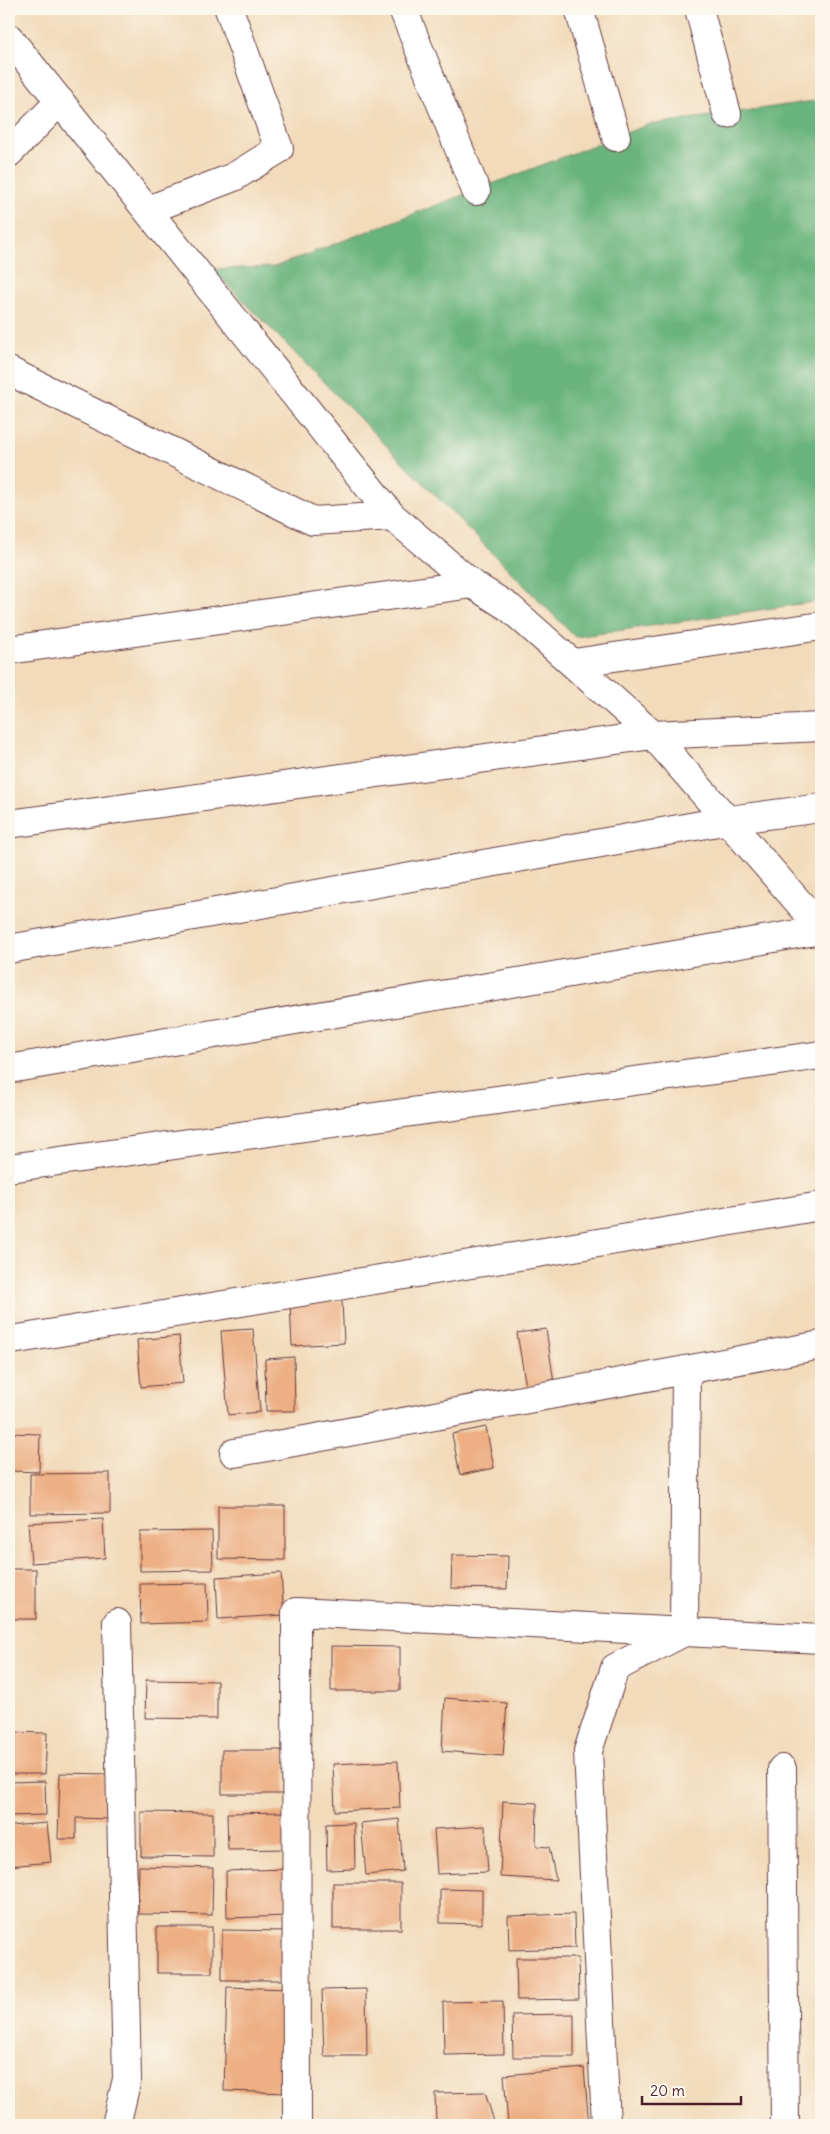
<svg xmlns="http://www.w3.org/2000/svg" width="830" height="2134" font-family="Delius,sans-serif">
<style>
.forest{fill:#69b47c;stroke:#5a6a54}
.building{fill:#edaf83}
.lines{fill:none;stroke-linecap:round;stroke-linejoin:round}
.minor-casing{stroke:#633b40;stroke-width:30}
.tertiary-casing{stroke:#633b40;stroke-width:30}
.minor{stroke:#fff;stroke-width:28}
.tertiary{stroke:#fff;stroke-width:28}
</style>
<rect width="100%" height="100%" fill="#fbf7ec"/>
<filter id="ink" filterUnits="userSpaceOnUse"><feTurbulence type="fractalNoise" baseFrequency=".02" numOctaves="2"/><feDisplacementMap in="SourceGraphic" scale="10" xChannelSelector="R" yChannelSelector="G"/><feConvolveMatrix kernelMatrix="1 2 1 2 8 2 1 2 1" color-interpolation-filters="sRGB"/></filter>
<filter id="wash" filterUnits="userSpaceOnUse"><feTurbulence type="fractalNoise" baseFrequency=".0096" numOctaves="4" result="noise"/><feDisplacementMap in="SourceGraphic" scale="20" xChannelSelector="R" yChannelSelector="G"/><feGaussianBlur stdDeviation="1.12" result="paint"/><feColorMatrix in="noise" values="0 0 0 0 0 0 0 0 0 0 0 0 0 0 0 0 0 1.4 0 .05"/><feComposite in="paint" operator="in"/></filter>
<g filter="url(#wash)">
<rect width="100%" height="100%" fill="#f2daba"/>
<!-- forest -->
<path class="forest" d="M 821,100 L 821,601 L 575,637 L 212,269 L 274,267 L 647,125 Z"/>
<g id="blocks">
<!-- building -->
<g class="building">
<path d="M 342,1301 L 344,1343 L 292,1346 L 290,1303 Z"/>
<path d="M 253,1329 L 260,1412 L 228,1415 L 221,1331 Z"/>
<path d="M 546,1329 L 554,1383 L 526,1387 L 517,1333 Z"/>
<path d="M 179,1336 L 183,1383 L 141,1387 L 137,1340 Z"/>
<path d="M 294,1357 L 295,1411 L 266,1411 L 265,1359 Z"/>
<path d="M 486,1427 L 494,1468 L 460,1475 L 452,1434 Z"/>
<path d="M 9,1433 L 40,1434 L 39,1472 L 9,1471 Z"/>
<path d="M 110,1473 L 110,1513 L 30,1514 L 30,1474 Z"/>
<path d="M 218,1506 L 285,1506 L 285,1560 L 218,1559 Z"/>
<path d="M 103,1519 L 105,1558 L 31,1563 L 28,1523 Z"/>
<path d="M 212,1531 L 213,1570 L 140,1571 L 140,1532 Z"/>
<path d="M 452,1555 L 508,1556 L 507,1589 L 451,1588 Z"/>
<rect x="9" y="1569" width="27" height="50"/>
<path d="M 281,1573 L 284,1615 L 218,1619 L 216,1577 Z"/>
<path d="M 207,1583 L 208,1622 L 141,1624 L 140,1584 Z"/>
<path d="M 331,1646 L 400,1647 L 400,1691 L 331,1691 Z"/>
<path d="M 146,1680 L 217,1681 L 217,1719 L 145,1718 Z"/>
<path d="M 445,1698 L 507,1703 L 503,1756 L 442,1751 Z"/>
<path d="M 9,1732 L 47,1733 L 45,1774 L 9,1774 Z"/>
<path d="M 222,1750 L 286,1750 L 285,1794 L 222,1794 Z"/>
<path d="M 398,1761 L 400,1808 L 335,1811 L 333,1764 Z"/>
<path d="M 60,1773 L 111,1774 L 110,1819 L 76,1818 L 76,1839 L 58,1839 Z"/>
<path d="M 45,1781 L 46,1815 L 9,1816 L 9,1782 Z"/>
<path d="M 503,1801 L 537,1803 L 536,1846 L 549,1847 L 556,1880 L 500,1877 Z"/>
<path d="M 141,1812 L 213,1813 L 213,1857 L 141,1856 Z"/>
<path d="M 287,1812 L 287,1849 L 228,1850 L 227,1813 Z"/>
<path d="M 399,1819 L 403,1871 L 366,1875 L 361,1823 Z"/>
<path d="M 47,1823 L 51,1862 L 9,1866 L 9,1826 Z"/>
<path d="M 354,1823 L 355,1869 L 327,1870 L 326,1824 Z"/>
<path d="M 485,1826 L 488,1872 L 437,1874 L 434,1829 Z"/>
<path d="M 139,1866 L 213,1868 L 212,1915 L 138,1914 Z"/>
<path d="M 286,1869 L 288,1916 L 227,1918 L 226,1871 Z"/>
<rect x="333" y="1883" width="68" height="46"/>
<path d="M 440,1889 L 482,1890 L 482,1924 L 440,1923 Z"/>
<path d="M 574,1914 L 575,1948 L 509,1950 L 508,1916 Z"/>
<rect x="157" y="1927" width="55" height="46"/>
<path d="M 222,1930 L 287,1931 L 286,1980 L 222,1980 Z"/>
<path d="M 516,1958 L 578,1958 L 579,1999 L 517,2000 Z"/>
<path d="M 227,1987 L 289,1989 L 286,2093 L 224,2091 Z"/>
<path d="M 366,1989 L 367,2056 L 324,2056 L 322,1990 Z"/>
<path d="M 503,2001 L 504,2054 L 444,2055 L 443,2002 Z"/>
<path d="M 574,2014 L 574,2057 L 513,2057 L 512,2015 Z"/>
<path d="M 584,2068 L 589,2125 L 508,2125 L 504,2075 Z"/>
<path d="M 485,2092 L 495,2125 L 436,2125 L 435,2093 Z"/>
</g>
</g>
</g>
<g filter="url(#ink)">
<use href="#blocks" fill-opacity="0" stroke="#633b40" stroke-width="1"/>
<g class="lines">
<defs>
<g id="minor">
<path d="M 403,9 L 476,191"/>
<path d="M 579,9 L 616,137"/>
<path d="M 699,9 L 727,114"/>
<path d="M 9,153 L 60,101"/>
<path d="M 148,210 L 234,177 L 279,149 L 229,9"/>
<path d="M 9,371 L 313,521 L 392,516"/>
<path d="M 9,650 L 472,584"/>
<path d="M 9,824 L 653,735 L 821,727"/>
<path d="M 9,949 L 729,820 L 821,808"/>
<path d="M 9,1069 L 821,930"/>
<path d="M 9,1168 L 821,1055"/>
<path d="M 12,1340 L 821,1206"/>
<path d="M 234,1453 L 821,1345"/>
<path d="M 782,1769 L 785,2125"/>
<path d="M 116,2125 L 127,2079 L 117,1623"/>
<path d="M 297,2125 L 296,1612 L 821,1639"/>
<path d="M 606,2125 L 588,1751 L 615,1668 L 684,1632 L 686,1370"/>
</g>
<g id="tertiary">
<path d="M 9,38 L 392,516 L 472,584 L 510,608 L 653,735 L 821,928"/>
<path d="M 574,663 L 821,626"/>
</g>
</defs>
<!-- minor casing -->
<use href="#minor" class="minor-casing"/>
<!-- tertiary casing -->
<use href="#tertiary" class="tertiary-casing"/>
<!-- minor -->
<use href="#minor" class="minor"/>
<!-- tertiary -->
<use href="#tertiary" class="tertiary"/>
</g>
</g>
<!-- margin -->
<rect width="830" height="2134" fill="none" stroke="#fbf7ec" stroke-width="30"/>
<!-- scale -->
<path d="M642 2096v8h99v-8" fill="none" stroke="#4a1f2b" stroke-width="2.5"/>
<text x="650" y="2096" font-size="15" fill="#4a1f2b" stroke="#fbf7ec" stroke-width="4" paint-order="stroke">20 m</text>
</svg>
